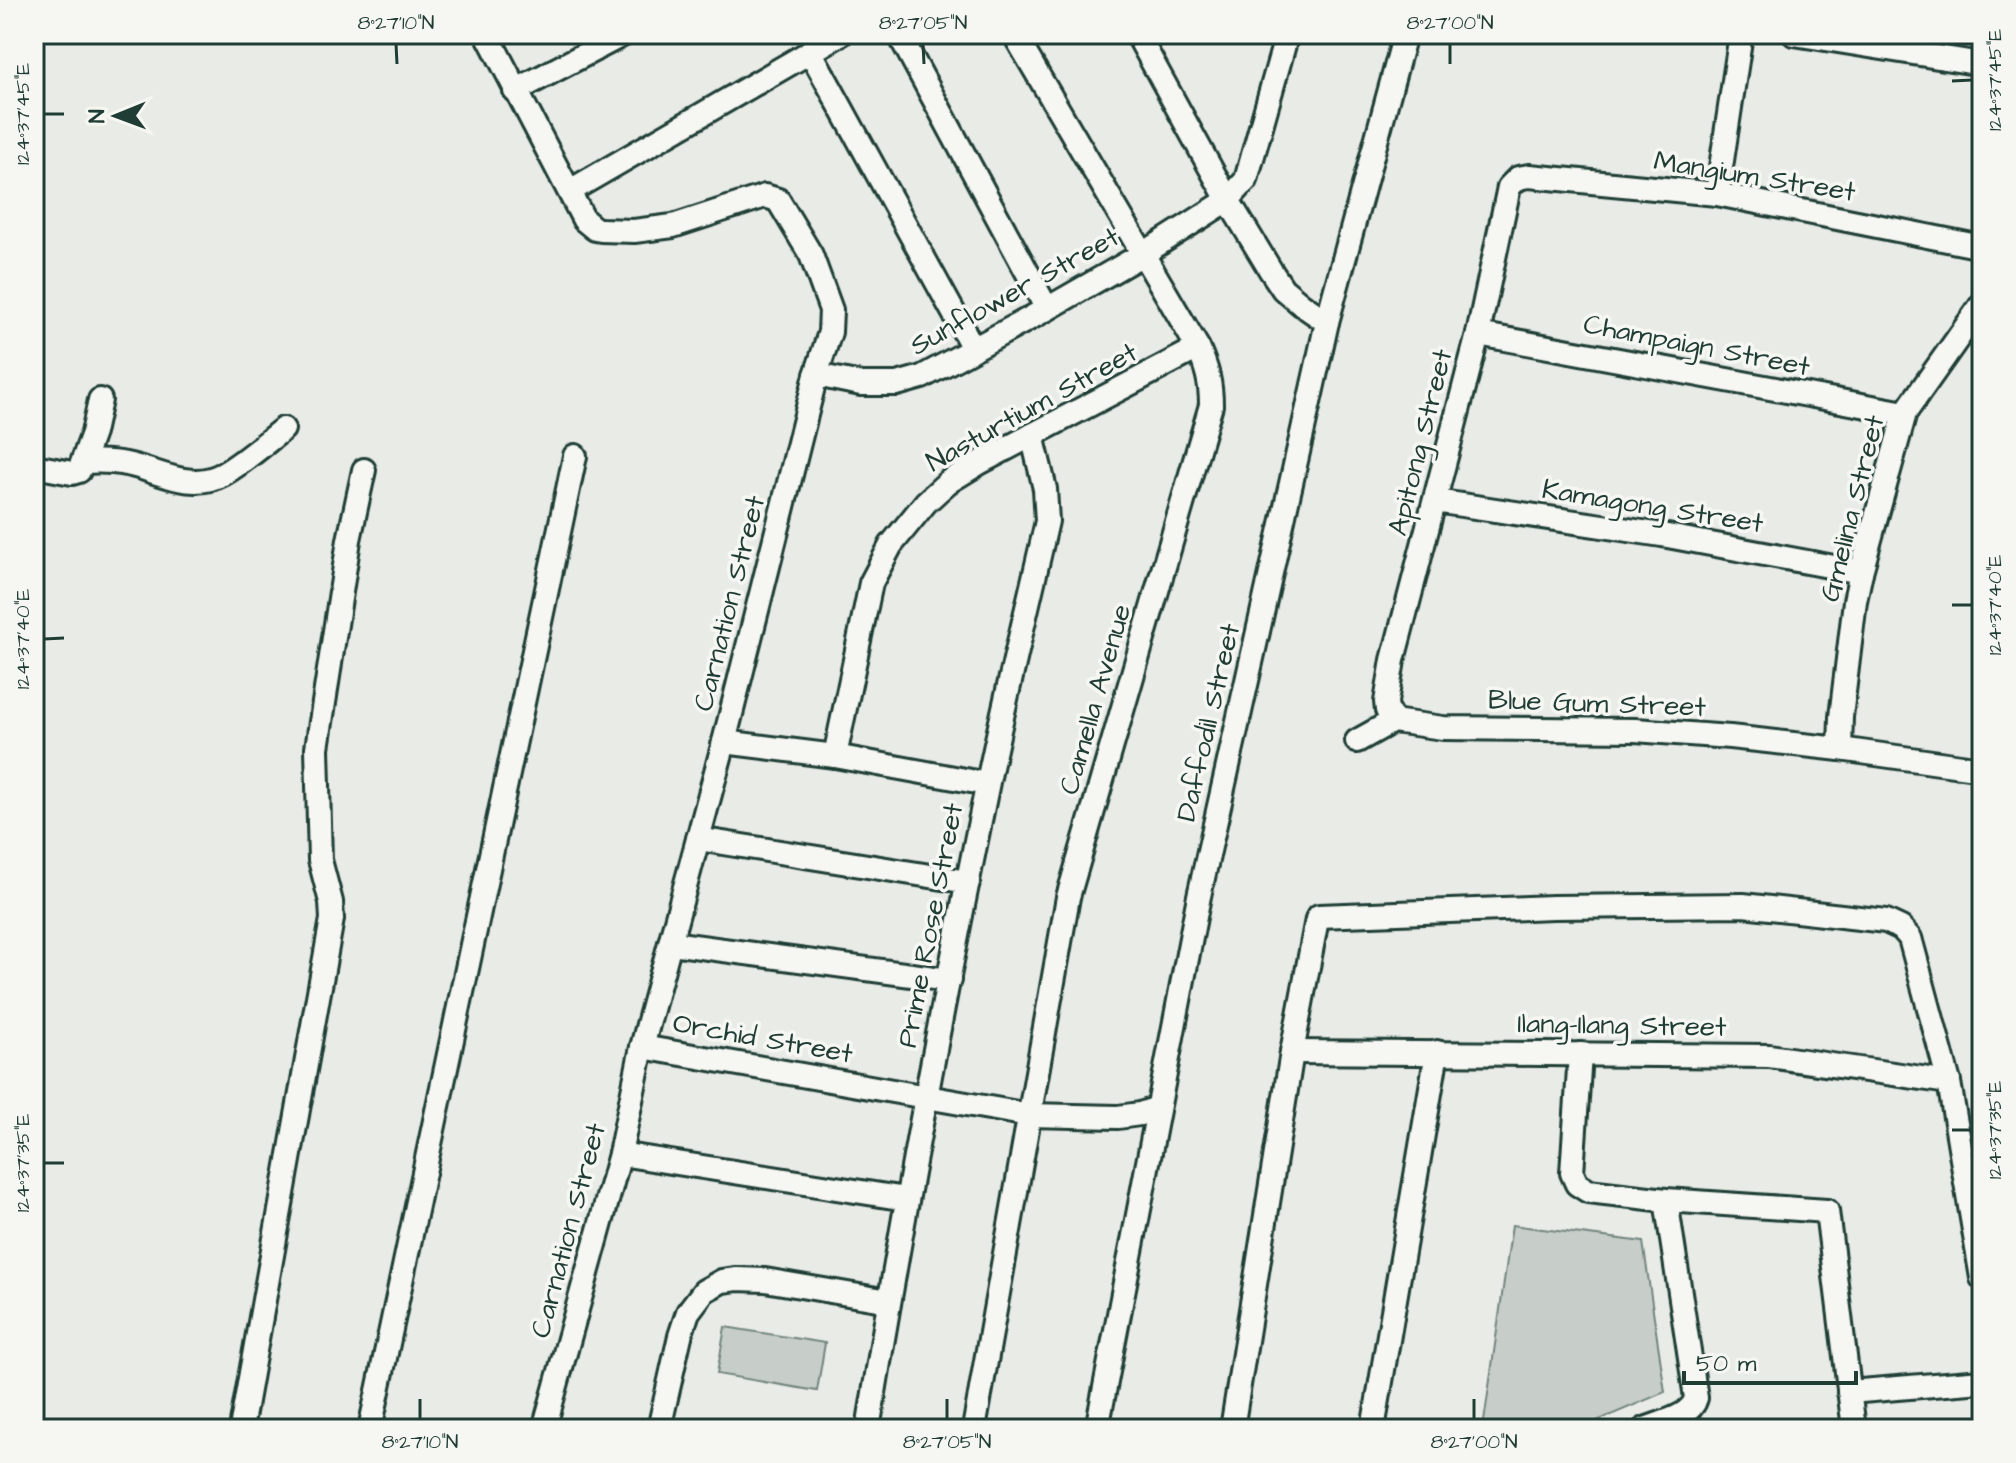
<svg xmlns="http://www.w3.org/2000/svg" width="2016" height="1463" font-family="'Architects Daughter',sans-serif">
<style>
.green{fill:#c7cec9;stroke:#73867e;stroke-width:2}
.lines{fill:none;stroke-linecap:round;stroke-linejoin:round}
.minor-casing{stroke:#1f3d34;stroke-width:28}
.minor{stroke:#f6f6f2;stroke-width:22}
.ticks{fill:none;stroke:#1f3d34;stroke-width:3}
.labels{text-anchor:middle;stroke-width:7;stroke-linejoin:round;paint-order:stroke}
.street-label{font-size:28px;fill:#1f3d34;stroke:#f6f6f2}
.neatline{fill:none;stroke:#1f3d34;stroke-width:3}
.ticks-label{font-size:20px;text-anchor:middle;fill:#1f3d34}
</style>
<rect width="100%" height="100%" fill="#e9ebe7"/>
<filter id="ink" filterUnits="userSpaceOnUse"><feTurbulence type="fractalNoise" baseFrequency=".0125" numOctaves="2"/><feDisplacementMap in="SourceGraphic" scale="16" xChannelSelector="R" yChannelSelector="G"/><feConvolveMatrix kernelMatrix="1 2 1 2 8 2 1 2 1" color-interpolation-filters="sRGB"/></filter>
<g filter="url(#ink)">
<!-- green -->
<g class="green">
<path d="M 1512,1225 L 1643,1242 L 1665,1392 L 1578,1429 L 1483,1429 Z"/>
<path d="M 725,1327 L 825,1343 L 817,1391 L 717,1374 Z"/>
</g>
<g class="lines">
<defs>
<g id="minor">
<path d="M 487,34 L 584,220 L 595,229 L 601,230 L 634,231 L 673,226 L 765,196 L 778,200 L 811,255 L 831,310 L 830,332 L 816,375 L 724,742 L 642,1047 L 620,1154 L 544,1429"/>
<path d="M 899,34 L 1047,309"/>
<path d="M 1137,34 L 1228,200 L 1271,271 L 1283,289 L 1301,304 L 1327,322"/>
<path d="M 1794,34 L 1982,64"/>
<path d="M 810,51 L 973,348"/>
<path d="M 515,91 L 624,34"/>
<path d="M 570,191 L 841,34"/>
<path d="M 1717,194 L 1741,34"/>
<path d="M 1478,334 L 1905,413"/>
<path d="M 816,375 L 861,384 L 897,384 L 922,377 L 1047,309 L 1143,254 L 1228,200 L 1246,180 L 1287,34"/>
<path d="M 83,462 C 97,461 112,461 126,464 C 158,470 190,492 223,474 C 244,462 264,444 283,429"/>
<path d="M 34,466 L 72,473 L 79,471 L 93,433 L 100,400"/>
<path d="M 1435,501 L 1662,535 L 1861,572"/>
<path d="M 1393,721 L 1387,710 L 1386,702 L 1393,660 L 1478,334 L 1509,187 L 1518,178 L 1529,176 L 1717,194 L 1982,247"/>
<path d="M 1357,741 L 1393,721 L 1443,728 L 1635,730 L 1730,737 L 1840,749 L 1982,769"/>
<path d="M 724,742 L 835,756 L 987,784"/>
<path d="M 1840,749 L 1841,717 L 1855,601 L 1861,572 L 1905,413 L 1982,304"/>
<path d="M 835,756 L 871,583 L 891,545 L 926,502 L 948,482 L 979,463 L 1198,348"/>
<path d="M 698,839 L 968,882"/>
<path d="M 671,943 L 949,980"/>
<path d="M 642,1047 L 1029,1115 L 1118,1117 L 1140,1114 L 1158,1108"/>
<path d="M 1292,1052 L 1769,1056 L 1949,1082"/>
<path d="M 1580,1054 L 1572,1173 L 1577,1184 L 1588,1191 L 1666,1200 L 1827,1211 L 1854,1429"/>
<path d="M 620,1154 L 906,1199"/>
<path d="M 1849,1392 L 1982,1381"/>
<path d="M 241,1429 L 332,919 L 331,902 L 320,860 L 317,748 L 349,540 L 364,470"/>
<path d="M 370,1429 L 575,456"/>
<path d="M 659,1429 L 680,1336 L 688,1312 L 704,1291 L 722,1281 L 737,1279 L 765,1280 L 889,1301"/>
<path d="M 868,1429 C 903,1214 943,1000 987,787 C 1005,698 1027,610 1047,521 L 1045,489 L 1032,435"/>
<path d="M 974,1429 L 1068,897 L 1211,405 C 1211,383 1207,368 1198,348 L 1014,34"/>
<path d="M 1097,1429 L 1199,896 L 1327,322 L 1405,34"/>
<path d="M 1232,1429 L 1292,1052 L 1317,919 L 1319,916 L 1553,907 L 1743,905 L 1886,921 L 1901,928 L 1910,938 L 1949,1082 L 1982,1278"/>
<path d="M 1373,1429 L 1437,1052"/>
<path d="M 1645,1429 C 1662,1422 1691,1417 1696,1398 L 1666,1200"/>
</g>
</defs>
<!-- minor casing -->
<use href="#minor" class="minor-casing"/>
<!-- minor -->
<use href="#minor" class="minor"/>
</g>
</g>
<!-- ticks -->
<path class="ticks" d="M 396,44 L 397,64M 923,44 L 924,64M 1450,44 L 1450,64M 1952,81 L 1972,80M 44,114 L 64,114M 1952,605 L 1972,605M 44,639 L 64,638M 1952,1130 L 1972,1130M 44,1163 L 64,1163M 420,1399 L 420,1419M 947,1399 L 947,1419M 1474,1399 L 1474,1419"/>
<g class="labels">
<!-- street labels -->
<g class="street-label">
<text transform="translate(1755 175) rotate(9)" y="10">Mangium Street</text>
<text transform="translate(1014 290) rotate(-29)" y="10">Sunflower Street</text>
<text transform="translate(1697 344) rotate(11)" y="10">Champaign Street</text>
<text transform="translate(1031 406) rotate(-29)" y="10">Nasturtium Street</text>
<text transform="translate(1419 442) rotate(-76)" y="10">Apitong Street</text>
<text transform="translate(1653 505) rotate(9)" y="10">Kamagong Street</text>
<text transform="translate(1851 508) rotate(-76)" y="10">Gmelina Street</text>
<text transform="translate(728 603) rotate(-76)" y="10">Carnation Street</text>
<text transform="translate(1094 699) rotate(-74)" y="10">Camella Avenue</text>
<text transform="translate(1597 702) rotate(2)" y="10">Blue Gum Street</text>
<text transform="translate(1207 722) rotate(-77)" y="10">Daffodil Street</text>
<text transform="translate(929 925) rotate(-79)" y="10">Prime Rose Street</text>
<text transform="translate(1622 1024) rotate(1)" y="10">Ilang-Ilang Street</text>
<text transform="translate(763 1037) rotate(10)" y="10">Orchid Street</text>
<text transform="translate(567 1230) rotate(-75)" y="10">Carnation Street</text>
</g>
</g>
<!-- margin -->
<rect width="2016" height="1463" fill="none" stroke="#f6f6f2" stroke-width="88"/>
<!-- north arrow -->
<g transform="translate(116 116) rotate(269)" stroke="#f6f6f2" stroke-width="6" paint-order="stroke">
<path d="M0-6L14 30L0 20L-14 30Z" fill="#1f3d34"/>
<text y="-12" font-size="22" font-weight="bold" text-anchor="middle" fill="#1f3d34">N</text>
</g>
<!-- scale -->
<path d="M1684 1371v12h172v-12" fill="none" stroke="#1f3d34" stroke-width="4"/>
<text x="1696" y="1371" font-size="24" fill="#1f3d34" stroke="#f6f6f2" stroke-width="6" paint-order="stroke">50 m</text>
<rect x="44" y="44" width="1928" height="1375" class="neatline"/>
<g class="ticks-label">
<text x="396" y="29">8°27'10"N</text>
<text x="923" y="29">8°27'05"N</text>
<text x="1450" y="29">8°27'00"N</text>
<text transform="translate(1994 80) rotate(-90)" y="7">124°37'45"E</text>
<text transform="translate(22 114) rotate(-90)" y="7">124°37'45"E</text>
<text transform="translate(1994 605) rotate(-90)" y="7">124°37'40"E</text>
<text transform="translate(22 639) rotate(-90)" y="7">124°37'40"E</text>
<text transform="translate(1994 1130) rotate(-90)" y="7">124°37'35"E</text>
<text transform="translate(22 1163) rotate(-90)" y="7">124°37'35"E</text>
<text x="420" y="1448">8°27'10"N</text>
<text x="947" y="1448">8°27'05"N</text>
<text x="1474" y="1448">8°27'00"N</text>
</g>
</svg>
